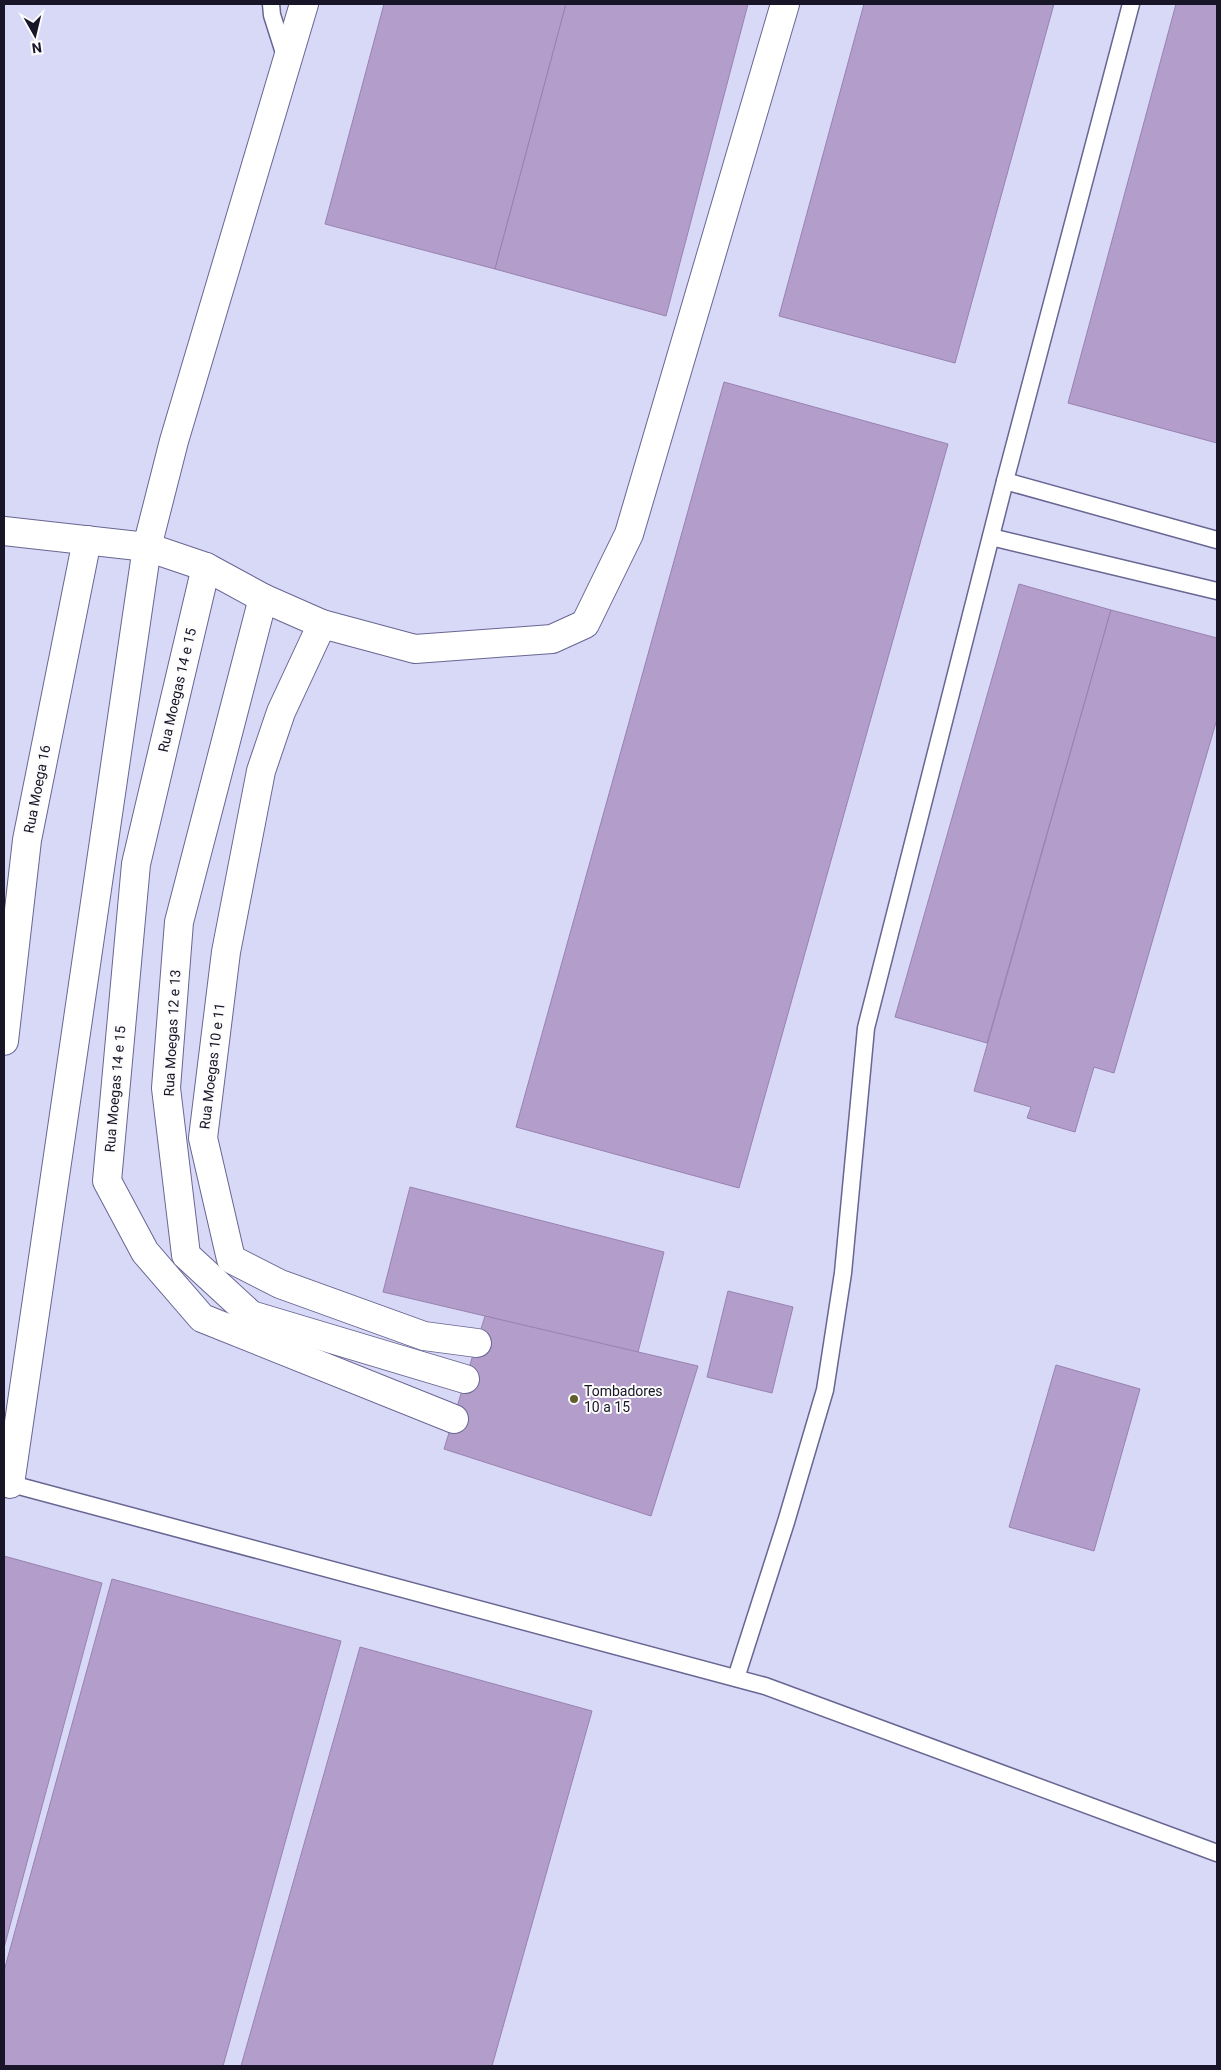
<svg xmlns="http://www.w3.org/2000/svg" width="1221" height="2070" font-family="Roboto,sans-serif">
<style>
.building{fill:#b39dcb;stroke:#9882b0}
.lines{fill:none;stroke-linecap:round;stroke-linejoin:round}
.lane-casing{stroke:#686693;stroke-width:19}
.street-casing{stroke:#686693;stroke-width:30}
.lane{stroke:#fff;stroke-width:16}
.street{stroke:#fff;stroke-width:28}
.poi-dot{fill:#615e2b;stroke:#fcfcfc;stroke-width:2}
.labels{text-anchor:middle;stroke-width:4;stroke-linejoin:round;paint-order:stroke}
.street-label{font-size:14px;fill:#171527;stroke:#fcfcfc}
.poi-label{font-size:14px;fill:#171527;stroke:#fcfcfc;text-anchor:start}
</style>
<rect width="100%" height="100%" fill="#d8d8f7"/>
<!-- building -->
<g class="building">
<path d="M 384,4 L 566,4 L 495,269 L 325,224 Z"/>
<path d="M 566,4 L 748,4 L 666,316 L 495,269 Z"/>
<path d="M 864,4 L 1054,4 L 955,363 L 779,316 Z"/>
<path d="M 1176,4 L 1217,4 L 1217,443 L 1068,403 Z"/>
<path d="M 724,382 L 948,444 L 739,1188 L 516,1127 Z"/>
<path d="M 1019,584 L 1111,610 L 987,1043 L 895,1017 Z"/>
<path d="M 1111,610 L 1217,638 L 1217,719 L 1114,1073 L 1094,1067 L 1075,1132 L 1027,1118 L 1031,1107 L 974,1091 Z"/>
<path d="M 410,1187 L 664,1252 L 637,1356 L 485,1316 L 383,1292 Z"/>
<path d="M 728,1291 L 793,1307 L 772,1393 L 707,1377 Z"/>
<path d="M 485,1316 L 698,1366 L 651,1516 L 444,1449 Z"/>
<path d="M 1056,1365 L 1140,1389 L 1094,1551 L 1009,1527 Z"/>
<path d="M 4,1556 L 102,1583 L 4,1948 Z"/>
<path d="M 112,1579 L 341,1641 L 223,2066 L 4,2066 L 4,1971 Z"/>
<path d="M 360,1647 L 592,1711 L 492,2066 L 241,2066 Z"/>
</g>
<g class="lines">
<defs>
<g id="lane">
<path d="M 271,4 L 272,15 L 286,59"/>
<path d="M 1005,481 L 1217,540"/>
<path d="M 991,537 L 1217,591"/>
<path d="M 4,1482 L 765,1686 L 1217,1853"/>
<path d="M 736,1678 L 786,1522 L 825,1390 L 843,1273 L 866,1028 L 1005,481 L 1131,4"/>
</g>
<g id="street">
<path d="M 4,531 L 147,547 L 206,567 L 263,598 L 322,624 L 415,649 L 552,639 L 585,624 L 629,534 L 785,4"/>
<path d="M 206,567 L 136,864 L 107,1181 L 145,1252 L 202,1318 L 454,1419"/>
<path d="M 263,598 L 179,922 L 166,1088 L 186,1255 L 251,1315 L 465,1379"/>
<path d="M 322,624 L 281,712 L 261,771 L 226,952 L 203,1138 L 231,1259 L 280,1284 L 424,1336 L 477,1343"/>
<path d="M 4,1041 L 27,840 L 87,540"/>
<path d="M 10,1484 L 147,547 L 174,441 L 304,4"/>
</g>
</defs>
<!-- lane casing -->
<use href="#lane" class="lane-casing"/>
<!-- street casing -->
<use href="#street" class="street-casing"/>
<!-- lane -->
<use href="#lane" class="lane"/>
<!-- street -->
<use href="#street" class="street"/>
</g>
<!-- markers -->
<circle class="poi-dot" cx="574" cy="1399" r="5"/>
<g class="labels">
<!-- street labels -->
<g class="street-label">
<text transform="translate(177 690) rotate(-77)" y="5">Rua Moegas 14 e 15</text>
<text transform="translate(37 789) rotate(-79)" y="5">Rua Moega 16</text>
<text transform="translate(172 1033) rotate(-87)" y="5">Rua Moegas 12 e 13</text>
<text transform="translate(212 1066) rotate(-83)" y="5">Rua Moegas 10 e 11</text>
<text transform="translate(115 1089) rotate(-85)" y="5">Rua Moegas 14 e 15</text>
</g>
<!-- poi labels -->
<g class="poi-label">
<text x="584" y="1396">Tombadores<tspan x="584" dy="16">10 a 15</tspan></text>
</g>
</g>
<!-- border -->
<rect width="1221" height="2070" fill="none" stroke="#171527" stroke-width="10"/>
<!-- north arrow -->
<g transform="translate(35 35) rotate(172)" stroke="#fcfcfc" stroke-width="4" paint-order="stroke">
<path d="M0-4L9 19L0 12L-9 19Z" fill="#171527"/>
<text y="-8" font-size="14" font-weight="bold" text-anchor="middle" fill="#171527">N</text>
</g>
</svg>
